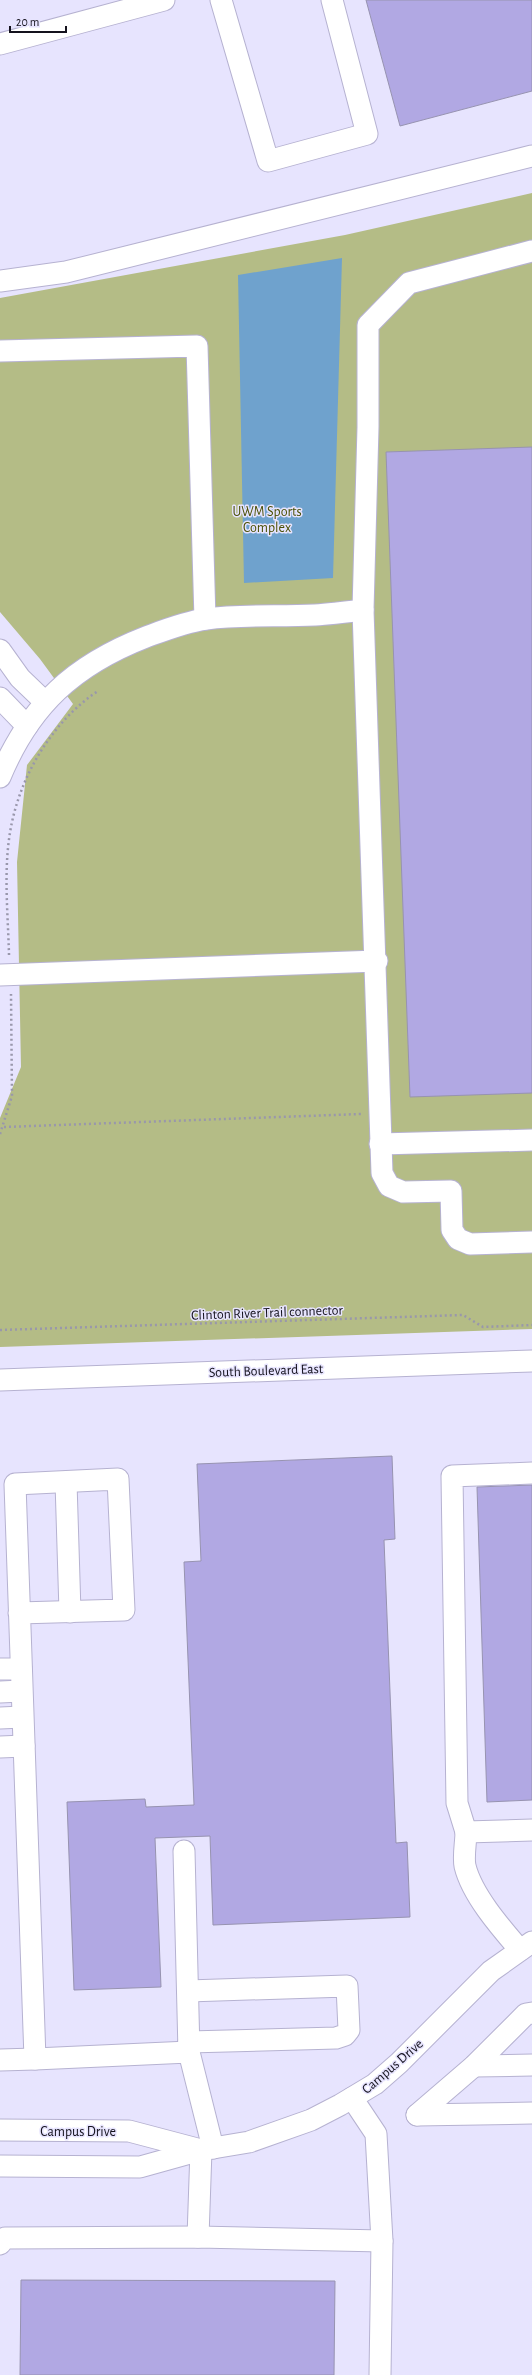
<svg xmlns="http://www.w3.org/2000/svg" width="532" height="2375" font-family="'Alegreya Sans',sans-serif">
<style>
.green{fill:#b4bc86}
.water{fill:#6fa2cd}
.building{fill:#b1a8e3;stroke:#9793b0}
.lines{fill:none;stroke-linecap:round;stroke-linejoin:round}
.minor-casing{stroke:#b6b2d1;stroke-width:23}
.path{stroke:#9997ab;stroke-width:2.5;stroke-dasharray:2 3;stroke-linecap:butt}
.minor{stroke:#fff;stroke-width:21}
.labels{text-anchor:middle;stroke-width:3;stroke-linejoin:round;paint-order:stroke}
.park-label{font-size:14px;fill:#4a5005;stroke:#e7e4fe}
.street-label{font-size:14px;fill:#14121d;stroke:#e7e4fe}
</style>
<rect width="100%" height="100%" fill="#e7e4fe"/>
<!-- green -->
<path class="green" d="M 532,193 L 532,1329 L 0,1347 L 0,1118 L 21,1067 L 17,862 L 27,765 L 73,704 L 40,659 L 0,612 L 0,298 L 345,235 Z"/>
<!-- water -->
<path class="water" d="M 342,258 L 333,578 L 244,583 L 238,275 Z"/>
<!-- building -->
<g class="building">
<path d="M 366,0 L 532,0 L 532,91 L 400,126 Z"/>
<path d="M 532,447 L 532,1093 L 410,1097 L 386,452 Z"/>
<path d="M 392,1456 L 395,1539 L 384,1540 L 396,1843 L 407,1842 L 410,1917 L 213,1925 L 210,1836 L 155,1838 L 161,1987 L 74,1990 L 67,1802 L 145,1799 L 146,1807 L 194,1805 L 184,1562 L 201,1561 L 197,1464 Z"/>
<path d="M 532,1485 L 532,1800 L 487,1802 L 477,1487 Z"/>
<path d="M 21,2280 L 335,2281 L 334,2375 L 20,2375 Z"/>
</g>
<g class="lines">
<defs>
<g id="minor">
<path d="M 221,0 L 268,161 L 367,134 L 332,0"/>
<path d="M 0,44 L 164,0"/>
<path d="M 532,251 L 409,283 L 368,325 L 368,427 L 363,610 L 382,1173 L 389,1186 L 403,1192 L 451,1191 L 452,1230 L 458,1239 L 470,1244 L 532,1242"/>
<path d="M 0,281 L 66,272 L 532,156"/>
<path d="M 0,351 L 197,346 L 205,619"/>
<path d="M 0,650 L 20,678 L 45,702"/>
<path d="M 0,698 L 27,726"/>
<path d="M 0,777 C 30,705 74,665 146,637 C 165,630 185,622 206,619 C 242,614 279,617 315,615 C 331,614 347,612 363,610"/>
<path d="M 0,975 L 377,961"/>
<path d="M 380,1144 L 532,1140"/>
<path d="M 0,1380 L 532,1361"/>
<path d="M 66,1482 L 70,1612"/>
<path d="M 19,1613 L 124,1610 L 118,1479 L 15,1484 L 35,2059 L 189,2052 L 213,2148"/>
<path d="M 0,1669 L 21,1669"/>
<path d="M 0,1692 L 21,1691"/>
<path d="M 0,1718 L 22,1717"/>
<path d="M 0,1747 L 24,1746"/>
<path d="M 466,1832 L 457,1803 L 452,1476 L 532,1473"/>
<path d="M 184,1851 L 189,2052"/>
<path d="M 520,1950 C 501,1928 472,1895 465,1866 C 463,1856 466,1842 466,1832 L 532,1830"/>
<path d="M 188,1991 L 347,1986 L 349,2030 L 345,2035 L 336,2038 L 189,2042"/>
<path d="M 0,2060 L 35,2059"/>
<path d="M 474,2066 L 532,2065"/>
<path d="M 352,2098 L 376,2134 L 382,2241 L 380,2375"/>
<path d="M 417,2115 L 474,2066 L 526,2014 L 532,2013"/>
<path d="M 417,2115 L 532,2113"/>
<path d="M 0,2130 L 129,2131 L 201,2150"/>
<path d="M 0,2166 L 140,2167 L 201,2150 L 249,2142 L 311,2120 L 340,2105 L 375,2084 L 399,2063 L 491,1971 L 532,1942"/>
<path d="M 198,2237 L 201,2150"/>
<path d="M 0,2244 L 5,2238 L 198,2237 L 382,2241"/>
</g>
</defs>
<!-- minor casing -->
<use href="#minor" class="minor-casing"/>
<!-- path -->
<g class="path">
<path d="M 9,955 C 8,913 3,868 11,827 C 21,774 53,721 98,691"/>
<path d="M 4,1127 L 361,1114"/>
<path d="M 0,1134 L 12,1096 L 11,994"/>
<path d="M 0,1330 L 463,1315 L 483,1327 L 532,1325"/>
</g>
<!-- minor -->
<use href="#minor" class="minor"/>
</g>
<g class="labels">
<!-- park labels -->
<g class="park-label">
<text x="267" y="516">UWM Sports<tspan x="267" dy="16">Complex</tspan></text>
</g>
<!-- street labels -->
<g class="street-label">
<text transform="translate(267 1312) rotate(-2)" y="5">Clinton River Trail connector</text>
<text transform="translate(266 1370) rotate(-2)" y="5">South Boulevard East</text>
<text transform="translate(392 2066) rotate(-41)" y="5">Campus Drive</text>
<text x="78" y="2136">Campus Drive</text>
</g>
</g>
<!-- scale -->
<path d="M10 26v6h56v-6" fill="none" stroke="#14121d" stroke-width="2"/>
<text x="16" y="26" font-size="12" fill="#14121d" stroke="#e7e4fe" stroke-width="3" paint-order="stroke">20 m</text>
</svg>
